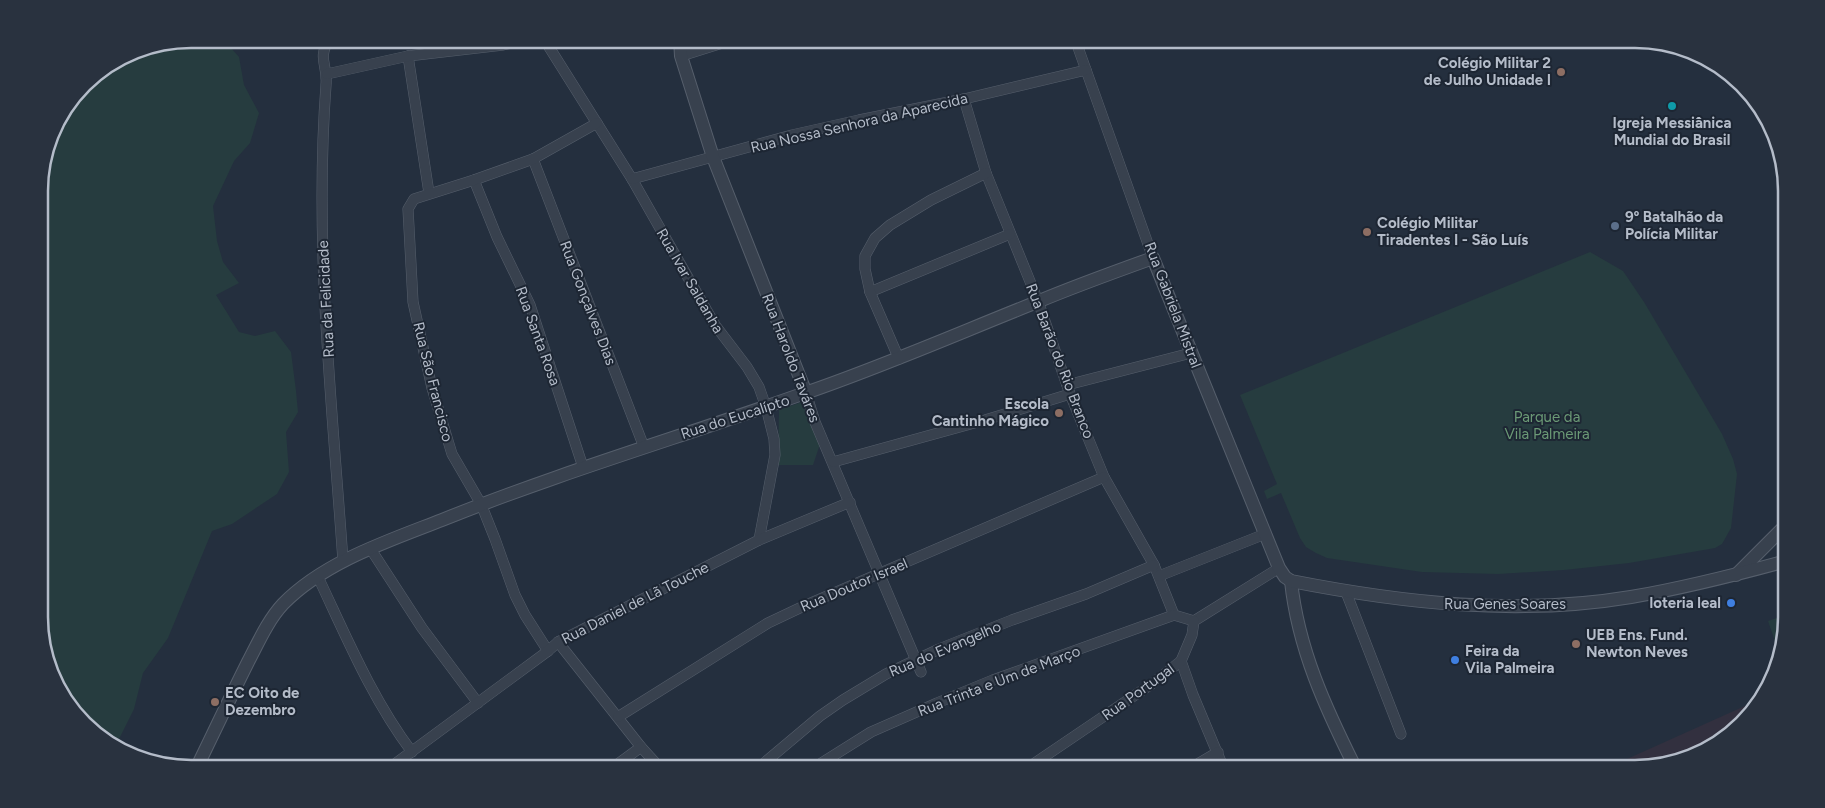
<svg xmlns="http://www.w3.org/2000/svg" width="1825" height="808" font-family="Figtree,sans-serif">
<style>
.medical{fill:#32303f}
.green{fill:#263c3f}
.lines{fill:none;stroke-linecap:round;stroke-linejoin:round}
.minor-casing{stroke:#565f6c;stroke-width:11}
.tertiary-casing{stroke:#565f6c;stroke-width:14}
.minor{stroke:#38414e;stroke-width:10}
.tertiary{stroke:#38414e;stroke-width:12}
.education-dot{fill:#8d6e63;stroke:#1d2633;stroke-width:2}
.culture-dot{fill:#0f9aa8;stroke:#1d2633;stroke-width:2}
.service-dot{fill:#5c6f8a;stroke:#1d2633;stroke-width:2}
.shop-dot{fill:#3f7fe0;stroke:#1d2633;stroke-width:2}
.labels{text-anchor:middle;stroke-width:4;stroke-linejoin:round;paint-order:stroke}
.poi-label{font-size:15px;font-weight:bold;fill:#b4bcc9;stroke:#1d2633;text-anchor:start}
.street-label{font-size:15px;fill:#b4bcc9;stroke:#1d2633}
.park-label{font-size:15px;fill:#6b9a76;stroke:#1d2633}
.rim{fill:none;stroke:#b4bcc9;stroke-width:2.5}
</style>
<rect width="100%" height="100%" fill="#242f3e"/>
<!-- medical -->
<path class="medical" d="M 1756,701 L 1727,738 L 1684,761 L 1645,769 L 1631,769 L 1627,759 Z"/>
<!-- green -->
<g class="green">
<path d="M 190,39 L 223,39 L 239,57 L 244,85 L 259,113 L 250,143 L 234,161 L 213,206 L 217,241 L 223,262 L 239,283 L 216,295 L 239,332 L 255,336 L 275,331 L 291,352 L 296,391 L 298,412 L 286,432 L 289,472 L 277,494 L 232,524 L 212,531 L 168,638 L 143,673 L 134,709 L 116,745 L 70,710 L 40,638 L 39,180 L 54,123 L 90,77 L 132,50 Z"/>
<path d="M 1590,252 L 1623,271 L 1644,302 L 1722,434 L 1733,459 L 1737,474 L 1731,528 L 1722,544 L 1715,548 L 1629,563 L 1564,570 L 1498,574 L 1422,572 L 1327,558 L 1316,553 L 1306,547 L 1300,538 L 1281,493 L 1267,499 L 1264,491 L 1277,484 L 1240,395 Z"/>
<path d="M 805,401 L 820,444 L 813,465 L 778,465 L 779,410 Z"/>
<path d="M 1786,615 L 1786,618 L 1779,653 L 1768,621 Z"/>
</g>
<g class="lines">
<defs>
<g id="minor">
<path d="M 329,39 C 317,60 328,64 326,85 C 314,244 332,403 343,561"/>
<path d="M 544,39 L 632,179 L 715,325 L 747,367 L 759,387 L 766,407 L 774,439 L 775,455 L 759,540"/>
<path d="M 1075,39 L 1153,258"/>
<path d="M 408,56 L 429,193"/>
<path d="M 681,56 L 735,39"/>
<path d="M 327,74 L 408,56 L 503,45 L 528,39"/>
<path d="M 964,99 L 986,173 L 1038,301 L 1070,394 L 1104,477 L 1154,565 L 1174,615"/>
<path d="M 533,159 L 644,447"/>
<path d="M 632,179 L 792,135 L 859,120 L 964,99 L 1086,70"/>
<path d="M 474,180 L 497,237 L 530,305 L 583,467"/>
<path d="M 870,292 L 1010,234"/>
<path d="M 899,359 L 870,292 L 865,269 L 865,256 L 875,238 L 890,225 L 931,200 L 986,173"/>
<path d="M 1067,385 L 1191,353"/>
<path d="M 806,393 L 815,422 L 921,672"/>
<path d="M 833,462 L 985,420 L 1070,394"/>
<path d="M 370,548 L 422,628 L 478,703"/>
<path d="M 1159,576 L 1265,534"/>
<path d="M 318,577 C 346,636 372,699 412,752"/>
<path d="M 1346,592 L 1401,734"/>
<path d="M 1194,621 L 1279,568"/>
<path d="M 558,642 L 641,747 L 661,769"/>
<path d="M 548,651 L 525,615 L 515,595 L 495,539 L 481,504 L 452,454 L 432,388 L 413,302 L 408,209 L 414,199 L 474,180 L 533,159 L 597,123"/>
<path d="M 1181,661 L 1193,695 L 1224,769"/>
<path d="M 618,717 L 768,623 L 806,605 L 1104,477"/>
<path d="M 388,769 L 548,651 L 558,642 L 759,540 L 850,502"/>
<path d="M 611,769 L 641,747"/>
<path d="M 757,769 L 820,716 L 843,700 L 886,674 L 939,649 L 1012,620 L 1086,594 L 1154,565"/>
<path d="M 812,769 L 871,732 L 937,703 L 993,680 L 1174,615 L 1194,621"/>
<path d="M 1026,769 L 1153,683 L 1181,661 L 1192,635 L 1194,621"/>
<path d="M 1189,769 L 1218,752"/>
</g>
<g id="tertiary">
<path d="M 680,39 L 681,56 L 713,157 L 806,393"/>
<path d="M 1736,575 L 1786,525"/>
<path d="M 1291,581 C 1298,649 1326,709 1356,769"/>
<path d="M 196,769 C 213,734 230,698 248,662 C 258,643 268,620 283,604 C 324,562 388,541 442,520 C 561,472 684,436 805,393 C 884,366 959,333 1037,302 C 1075,286 1114,272 1153,258 L 1279,568 L 1285,577 L 1291,581 C 1403,603 1517,616 1631,597 C 1683,588 1735,575 1786,561"/>
</g>
</defs>
<!-- minor casing -->
<use href="#minor" class="minor-casing"/>
<!-- tertiary casing -->
<use href="#tertiary" class="tertiary-casing"/>
<!-- minor -->
<use href="#minor" class="minor"/>
<!-- tertiary -->
<use href="#tertiary" class="tertiary"/>
</g>
<!-- markers -->
<g class="education-dot">
<circle cx="1561" cy="72" r="5"/>
<circle cx="1367" cy="232" r="5"/>
<circle cx="1059" cy="413" r="5"/>
<circle cx="1576" cy="644" r="5"/>
<circle cx="215" cy="702" r="5"/>
</g>
<circle class="culture-dot" cx="1672" cy="106" r="5"/>
<circle class="service-dot" cx="1615" cy="226" r="5"/>
<g class="shop-dot">
<circle cx="1731" cy="603" r="5"/>
<circle cx="1455" cy="660" r="5"/>
</g>
<g class="labels">
<!-- poi labels -->
<g class="poi-label">
<text x="1551" y="68" text-anchor="end">Colégio Militar 2<tspan x="1551" dy="17">de Julho Unidade I</tspan></text>
<text x="1672" y="128" text-anchor="middle">Igreja Messiânica<tspan x="1672" dy="17">Mundial do Brasil</tspan></text>
<text x="1625" y="222">9º Batalhão da<tspan x="1625" dy="17">Polícia Militar</tspan></text>
<text x="1377" y="228">Colégio Militar<tspan x="1377" dy="17">Tiradentes I - São Luís</tspan></text>
<text x="1049" y="409" text-anchor="end">Escola<tspan x="1049" dy="17">Cantinho Mágico</tspan></text>
<text x="1721" y="608" text-anchor="end">loteria leal</text>
<text x="1586" y="640">UEB Ens. Fund.<tspan x="1586" dy="17">Newton Neves</tspan></text>
<text x="1465" y="656">Feira da<tspan x="1465" dy="17">Vila Palmeira</tspan></text>
<text x="225" y="698">EC Oito de<tspan x="225" dy="17">Dezembro</tspan></text>
</g>
<!-- street labels -->
<g class="street-label">
<text transform="translate(859 123) rotate(-13)" y="5">Rua Nossa Senhora da Aparecida</text>
<text transform="translate(690 281) rotate(60)" y="5">Rua Ivar Saldanha</text>
<text transform="translate(326 299) rotate(-93)" y="5">Rua da Felicidade</text>
<text transform="translate(588 303) rotate(69)" y="5">Rua Gonçalves Dias</text>
<text transform="translate(1173 305) rotate(69)" y="5">Rua Gabriela Mistral</text>
<text transform="translate(538 336) rotate(70)" y="5">Rua Santa Rosa</text>
<text transform="translate(791 358) rotate(69)" y="5">Rua Haroldo Taváres</text>
<text transform="translate(1060 361) rotate(69)" y="5">Rua Barão do Rio Branco</text>
<text transform="translate(433 382) rotate(76)" y="5">Rua São Francisco</text>
<text transform="translate(735 417) rotate(-18)" y="5">Rua do Eucalípto</text>
<text transform="translate(854 585) rotate(-23)" y="5">Rua Doutor Israel</text>
<text transform="translate(635 603) rotate(-27)" y="5">Rua Daniel de Lã Touche</text>
<text x="1505" y="609">Rua Genes Soares</text>
<text transform="translate(945 649) rotate(-23)" y="5">Rua do Evangelho</text>
<text transform="translate(999 681) rotate(-21)" y="5">Rua Trinta e Um de Março</text>
<text transform="translate(1138 692) rotate(-36)" y="5">Rua Portugal</text>
</g>
<!-- park labels -->
<g class="park-label">
<text x="1547" y="422">Parque da<tspan x="1547" dy="17">Vila Palmeira</tspan></text>
</g>
</g>
<!-- crop -->
<path d="M0 0H1825V808H0ZM191 48H1635A143 143 0 0 1 1778 191V617A143 143 0 0 1 1635 760H191A143 143 0 0 1 48 617V191A143 143 0 0 1 191 48Z" fill="#29323f" fill-rule="evenodd"/>
<path class="rim" d="M191 48H1635A143 143 0 0 1 1778 191V617A143 143 0 0 1 1635 760H191A143 143 0 0 1 48 617V191A143 143 0 0 1 191 48Z"/>
</svg>
